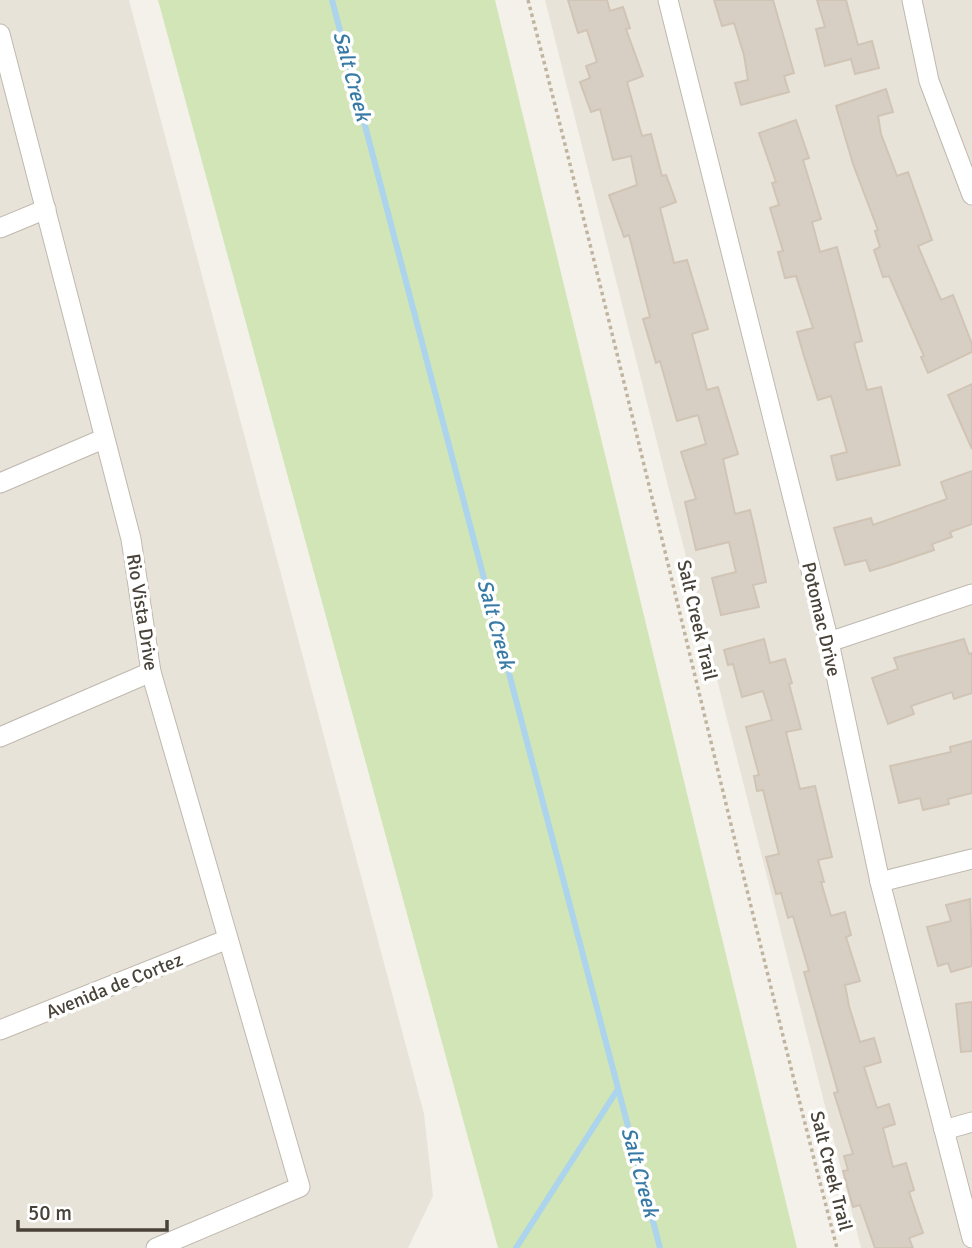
<svg xmlns="http://www.w3.org/2000/svg" width="972" height="1248" font-family="Signika,sans-serif">
<style>
.residential{fill:#e8e3d9}
.green{fill:#d2e5b7}
.lines{fill:none;stroke-linecap:round;stroke-linejoin:round}
.stream{stroke:#acd4ec;stroke-width:6}
.building{fill:#d8cfc4;stroke:#d0c4b5;stroke-width:2}
.minor-casing{stroke:#bfb8ae;stroke-width:21}
.path{stroke:#c0b4a0;stroke-width:3.5;stroke-dasharray:3.5 3.5;stroke-linecap:butt}
.minor{stroke:#fff;stroke-width:19}
.labels{text-anchor:middle;stroke-width:7;stroke-linejoin:round;paint-order:stroke}
.street-label{font-size:19px;fill:#484239;stroke:#fff}
.water-label{font-size:21px;font-style:italic;fill:#377aa5;stroke:#fff}
</style>
<rect width="100%" height="100%" fill="#f4f1eb"/>
<!-- residential -->
<g class="residential">
<path d="M 0,0 L 129,0 L 424,1114 L 433,1196 L 408,1248 L 0,1248 Z"/>
<path d="M 545,0 L 972,0 L 972,1248 L 861,1248 Z"/>
</g>
<!-- green -->
<path class="green" d="M 158,0 L 495,0 L 797,1248 L 498,1248 Z"/>
<g class="lines">
<!-- stream -->
<g class="stream">
<path d="M 332,0 L 660,1248"/>
<path d="M 516,1248 L 618,1089"/>
</g>
</g>
<!-- building -->
<g class="building">
<path d="M 568,0 L 607,0 L 610,11 L 623,7 L 630,28 L 626,29 L 643,76 L 627,82 L 642,136 L 651,134 L 662,176 L 666,175 L 676,202 L 660,208 L 674,263 L 687,260 L 708,329 L 692,334 L 707,390 L 718,387 L 738,454 L 723,459 L 735,514 L 750,510 L 756,535 L 766,582 L 753,585 L 759,607 L 721,615 L 712,578 L 736,572 L 729,542 L 696,550 L 685,502 L 696,499 L 681,452 L 706,444 L 698,415 L 677,421 L 660,361 L 656,363 L 643,319 L 650,317 L 629,235 L 624,237 L 609,195 L 637,185 L 631,156 L 613,160 L 600,109 L 591,112 L 580,82 L 590,78 L 586,66 L 597,62 L 587,30 L 578,33 Z"/>
<path d="M 714,0 L 773,0 L 794,73 L 784,76 L 789,92 L 741,105 L 735,83 L 748,80 L 744,55 L 734,23 L 722,26 Z"/>
<path d="M 817,0 L 846,0 L 858,45 L 872,41 L 879,68 L 855,74 L 851,59 L 825,66 L 816,29 L 825,27 Z"/>
<path d="M 886,89 L 893,112 L 878,116 L 881,134 L 897,176 L 908,172 L 932,240 L 918,246 L 941,300 L 953,295 L 972,344 L 972,352 L 928,373 L 921,357 L 924,356 L 889,276 L 883,277 L 874,250 L 880,247 L 875,231 L 878,230 L 853,164 L 836,106 Z"/>
<path d="M 796,120 L 809,158 L 803,160 L 821,219 L 812,222 L 820,252 L 837,247 L 862,341 L 854,343 L 867,390 L 881,387 L 900,465 L 837,480 L 831,456 L 847,452 L 831,396 L 818,400 L 804,356 L 797,332 L 813,328 L 796,276 L 785,278 L 778,252 L 783,251 L 770,208 L 779,205 L 772,183 L 776,182 L 759,133 Z"/>
<path d="M 972,384 L 972,449 L 948,395 Z"/>
<path d="M 972,471 L 972,524 L 950,532 L 952,537 L 932,544 L 934,550 L 890,565 L 870,571 L 866,560 L 845,565 L 834,528 L 871,518 L 873,525 L 947,499 L 941,482 Z"/>
<path d="M 764,639 L 770,663 L 785,659 L 792,683 L 789,684 L 801,729 L 786,732 L 800,789 L 815,786 L 832,857 L 818,860 L 824,882 L 821,882 L 831,916 L 845,912 L 851,935 L 846,937 L 860,981 L 845,985 L 849,1006 L 860,1042 L 874,1038 L 881,1062 L 864,1067 L 877,1108 L 889,1104 L 895,1124 L 883,1128 L 893,1167 L 906,1163 L 914,1190 L 909,1192 L 923,1233 L 909,1238 L 913,1248 L 875,1248 L 860,1205 L 853,1207 L 843,1171 L 848,1170 L 844,1156 L 853,1154 L 834,1093 L 838,1092 L 804,972 L 809,971 L 793,916 L 788,918 L 781,893 L 776,894 L 766,857 L 779,854 L 763,790 L 757,791 L 754,776 L 759,775 L 746,727 L 772,720 L 763,691 L 742,697 L 733,664 L 728,665 L 724,650 Z"/>
<path d="M 964,639 L 969,654 L 972,653 L 972,693 L 954,699 L 952,692 L 911,706 L 914,714 L 888,724 L 872,678 L 898,669 L 894,658 Z"/>
<path d="M 972,741 L 972,793 L 948,799 L 949,804 L 923,810 L 920,798 L 899,803 L 890,766 L 951,752 L 950,747 Z"/>
<path d="M 970,899 L 972,966 L 951,972 L 948,963 L 938,966 L 927,927 L 951,921 L 946,905 Z"/>
<path d="M 972,1002 L 972,1051 L 961,1052 L 956,1004 Z"/>
</g>
<g class="lines">
<defs>
<g id="minor">
<path d="M 668,0 L 829,642 L 880,882 L 972,1238"/>
<path d="M 912,0 L 929,81 L 972,195"/>
<path d="M 0,34 L 131,539 L 151,672 L 300,1187 L 156,1248"/>
<path d="M 0,228 L 46,209"/>
<path d="M 0,483 L 103,439"/>
<path d="M 829,642 L 972,594"/>
<path d="M 0,737 L 151,672"/>
<path d="M 880,882 L 972,859"/>
<path d="M 0,1030 L 228,939"/>
<path d="M 944,1130 L 972,1122"/>
</g>
</defs>
<!-- minor casing -->
<use href="#minor" class="minor-casing"/>
<!-- path -->
<path class="path" d="M 528,0 C 636,415 729,833 837,1248"/>
<!-- minor -->
<use href="#minor" class="minor"/>
</g>
<g class="labels">
<!-- street labels -->
<g class="street-label">
<text transform="translate(143 612) rotate(81)" y="7">Rio Vista Drive</text>
<text transform="translate(822 619) rotate(77)" y="7">Potomac Drive</text>
<text transform="translate(698 620) rotate(77)" y="7">Salt Creek Trail</text>
<text transform="translate(114 985) rotate(-22)" y="7">Avenida de Cortez</text>
<text transform="translate(832 1171) rotate(76)" y="7">Salt Creek Trail</text>
</g>
<!-- water labels -->
<g class="water-label">
<text transform="translate(352 76) rotate(75)" y="7">Salt Creek</text>
<text transform="translate(496 624) rotate(75)" y="7">Salt Creek</text>
<text transform="translate(640 1172) rotate(75)" y="7">Salt Creek</text>
</g>
</g>
<!-- scale -->
<path d="M18 1220v10h149v-10" fill="none" stroke="#484239" stroke-width="3.5"/>
<text x="28" y="1220" font-size="21" fill="#484239" stroke="#ffffff" stroke-width="5" paint-order="stroke">50 m</text>
</svg>
